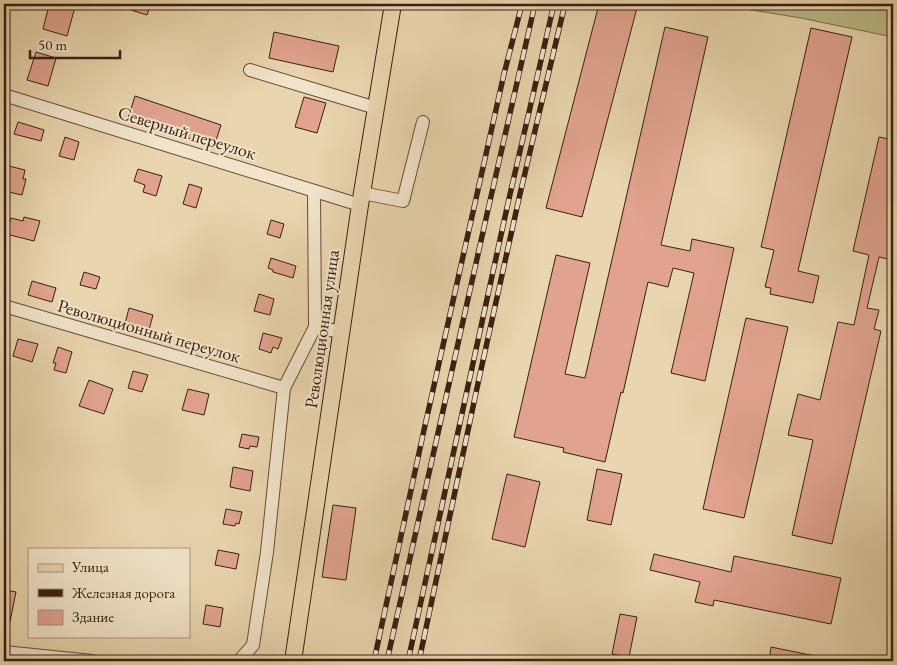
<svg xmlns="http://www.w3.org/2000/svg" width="897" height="665" font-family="'EB Garamond',serif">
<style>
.green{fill:#bbbc87;stroke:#7a6e4c}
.building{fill:#e1a38f;stroke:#392010}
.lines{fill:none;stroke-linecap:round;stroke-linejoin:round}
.minor-casing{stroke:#654d38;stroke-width:14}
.major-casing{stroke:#392010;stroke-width:18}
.minor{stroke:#f1e4ca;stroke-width:12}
.major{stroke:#e9d5ae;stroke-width:16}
.rail-casing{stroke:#392010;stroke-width:5.5}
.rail{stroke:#f1e4ca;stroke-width:4;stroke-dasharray:11;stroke-linecap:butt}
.labels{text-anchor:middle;stroke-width:4;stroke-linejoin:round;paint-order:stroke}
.street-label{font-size:18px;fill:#392010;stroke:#f1e4ca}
</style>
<rect width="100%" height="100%" fill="#e9d5ae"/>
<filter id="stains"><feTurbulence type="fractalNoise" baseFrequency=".004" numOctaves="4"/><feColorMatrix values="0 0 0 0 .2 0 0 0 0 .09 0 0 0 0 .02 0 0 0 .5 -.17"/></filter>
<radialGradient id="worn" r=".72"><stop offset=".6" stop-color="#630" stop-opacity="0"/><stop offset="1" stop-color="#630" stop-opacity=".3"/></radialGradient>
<!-- green -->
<path class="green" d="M 715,4 L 893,4 L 893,37 L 801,18 Z"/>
<!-- building -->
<g class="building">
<path d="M 57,4 L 63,4 L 75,7 L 67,36 L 43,29 L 49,5 L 56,7 Z"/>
<path d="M 118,4 L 151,4 L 147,15 L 118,6 Z"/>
<path d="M 599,4 L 638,4 L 582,217 L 546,208 Z"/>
<path d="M 665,27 L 708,37 L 661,245 L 690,251 L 692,239 L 734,248 L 705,381 L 671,373 L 694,273 L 673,268 L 668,287 L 648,282 L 623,393 L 621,392 L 605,462 L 563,452 L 564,448 L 514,437 L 556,255 L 590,263 L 565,374 L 585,378 Z"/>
<path d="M 811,28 L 852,37 L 798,271 L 819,276 L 813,303 L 770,294 L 771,288 L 765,287 L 774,250 L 761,247 Z"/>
<path d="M 274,32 L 339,46 L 333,72 L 269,58 Z"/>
<path d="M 36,52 L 56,58 L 48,86 L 27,80 Z"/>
<path d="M 135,96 L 221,125 L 214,147 L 128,118 Z"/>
<path d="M 304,97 L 326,103 L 317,133 L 295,127 Z"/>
<path d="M 18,122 L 44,130 L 41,141 L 14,134 Z"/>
<path d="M 65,137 L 79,142 L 74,160 L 59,156 Z"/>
<path d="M 879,137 L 893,140 L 893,253 L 892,260 L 879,257 L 867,308 L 879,310 L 874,329 L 881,331 L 832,544 L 792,535 L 813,440 L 788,435 L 798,394 L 820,400 L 838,322 L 854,325 L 869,255 L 853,251 Z"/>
<path d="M 5,165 L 25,170 L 23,179 L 26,179 L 22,195 L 4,191 L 4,171 Z"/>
<path d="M 138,169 L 162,176 L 156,196 L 143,192 L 145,185 L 134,181 Z"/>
<path d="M 189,184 L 202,188 L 196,208 L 183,204 Z"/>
<path d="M 24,217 L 40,221 L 34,241 L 6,234 L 11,218 L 23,221 Z"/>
<path d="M 271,220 L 284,224 L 280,238 L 267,234 Z"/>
<path d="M 271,258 L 296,266 L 293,278 L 273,272 L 273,270 L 268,268 Z"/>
<path d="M 84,272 L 100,277 L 96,289 L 80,285 Z"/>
<path d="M 32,281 L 56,288 L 52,302 L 28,295 Z"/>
<path d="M 259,294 L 274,299 L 270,315 L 254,311 Z"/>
<path d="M 129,308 L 153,315 L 149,330 L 125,324 Z"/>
<path d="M 746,318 L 788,327 L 744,518 L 703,509 Z"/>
<path d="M 263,333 L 282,338 L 278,349 L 273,347 L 271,353 L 259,349 Z"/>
<path d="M 18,339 L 38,344 L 32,362 L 13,356 Z"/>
<path d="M 58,347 L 72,352 L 66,373 L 54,370 L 56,363 L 53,363 Z"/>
<path d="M 133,371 L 148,375 L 142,392 L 128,388 Z"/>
<path d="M 89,380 L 113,389 L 104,414 L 79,406 Z"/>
<path d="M 188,389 L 209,394 L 204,415 L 182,410 Z"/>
<path d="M 242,434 L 259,437 L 257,447 L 250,446 L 249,449 L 239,447 Z"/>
<path d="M 233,467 L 253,471 L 250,491 L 230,487 Z"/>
<path d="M 597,469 L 622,474 L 611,525 L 587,520 Z"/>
<path d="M 507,474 L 540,482 L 525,547 L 492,539 Z"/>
<path d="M 333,505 L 356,508 L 346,580 L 322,577 Z"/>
<path d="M 226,509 L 242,512 L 239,524 L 236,523 L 235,526 L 223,524 Z"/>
<path d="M 218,550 L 239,554 L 236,569 L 215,565 Z"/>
<path d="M 654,554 L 731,572 L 734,556 L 841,578 L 831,624 L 714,600 L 713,606 L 695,602 L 700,582 L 650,570 Z"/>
<path d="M 4,590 L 16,592 L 8,631 L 4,630 Z"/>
<path d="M 206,605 L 223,608 L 220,627 L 203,624 Z"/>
<path d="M 620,614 L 637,617 L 629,657 L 612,654 Z"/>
<path d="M 771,647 L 820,657 L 819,661 L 769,661 Z"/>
</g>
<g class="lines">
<defs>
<g id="minor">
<path d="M 250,70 L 376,108"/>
<path d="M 4,95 L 360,205"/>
<path d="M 362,193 L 403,201 L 423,122"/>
<path d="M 4,306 L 284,388"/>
<path d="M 315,327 L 342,332"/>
<path d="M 4,652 L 92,661"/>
<path d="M 239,661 L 253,645 L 267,552 L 284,388 L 315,327 L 314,191"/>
</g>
<path id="major" d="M 293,661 L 360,205 L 393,4"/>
</defs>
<!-- minor casing -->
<use href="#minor" class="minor-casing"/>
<!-- major casing -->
<use href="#major" class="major-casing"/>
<!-- minor -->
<use href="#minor" class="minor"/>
<!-- major -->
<use href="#major" class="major"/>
<defs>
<g id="rail">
<path d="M 374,661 L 424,430 L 504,74 L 522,4"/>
<path d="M 387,661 L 487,214 L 535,4"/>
<path d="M 408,661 L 508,203 L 554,4"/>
<path d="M 419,661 L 480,374 L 520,194 L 565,4"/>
</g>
</defs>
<!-- rail casing -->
<use href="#rail" class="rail-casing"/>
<!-- rail -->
<use href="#rail" class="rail"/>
</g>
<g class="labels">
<!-- street labels -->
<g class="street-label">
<text transform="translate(187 133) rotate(17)" y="6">Северный переулок</text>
<text transform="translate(322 329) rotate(-82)" y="6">Революционная улица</text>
<text transform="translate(149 331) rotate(16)" y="6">Революционный переулок</text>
</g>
</g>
<!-- margin -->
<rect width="897" height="665" fill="none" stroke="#e9d5ae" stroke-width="20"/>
<rect x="5" y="5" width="887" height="655" fill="none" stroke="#392010" stroke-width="2.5"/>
<rect x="10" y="10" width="877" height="645" fill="none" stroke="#392010"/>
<!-- legend -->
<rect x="28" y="548" width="162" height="90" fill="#f1e4ca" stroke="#a79680"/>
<rect x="38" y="564" width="25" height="8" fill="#e9d5ae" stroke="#a79680"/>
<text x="72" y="572" font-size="15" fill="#392010">Улица</text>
<rect x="38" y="589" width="25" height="8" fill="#392010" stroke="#a79680"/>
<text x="72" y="598" font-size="15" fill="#392010">Железная дорога</text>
<rect x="38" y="610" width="25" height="15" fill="#e1a38f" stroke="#a79680"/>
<text x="72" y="622" font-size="15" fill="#392010">Здание</text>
<!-- scale -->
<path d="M30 50v8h90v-8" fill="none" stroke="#392010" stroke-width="2.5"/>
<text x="38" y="50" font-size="15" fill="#392010" stroke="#f1e4ca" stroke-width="4" paint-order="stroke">50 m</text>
<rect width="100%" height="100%" filter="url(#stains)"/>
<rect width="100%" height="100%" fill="url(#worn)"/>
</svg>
